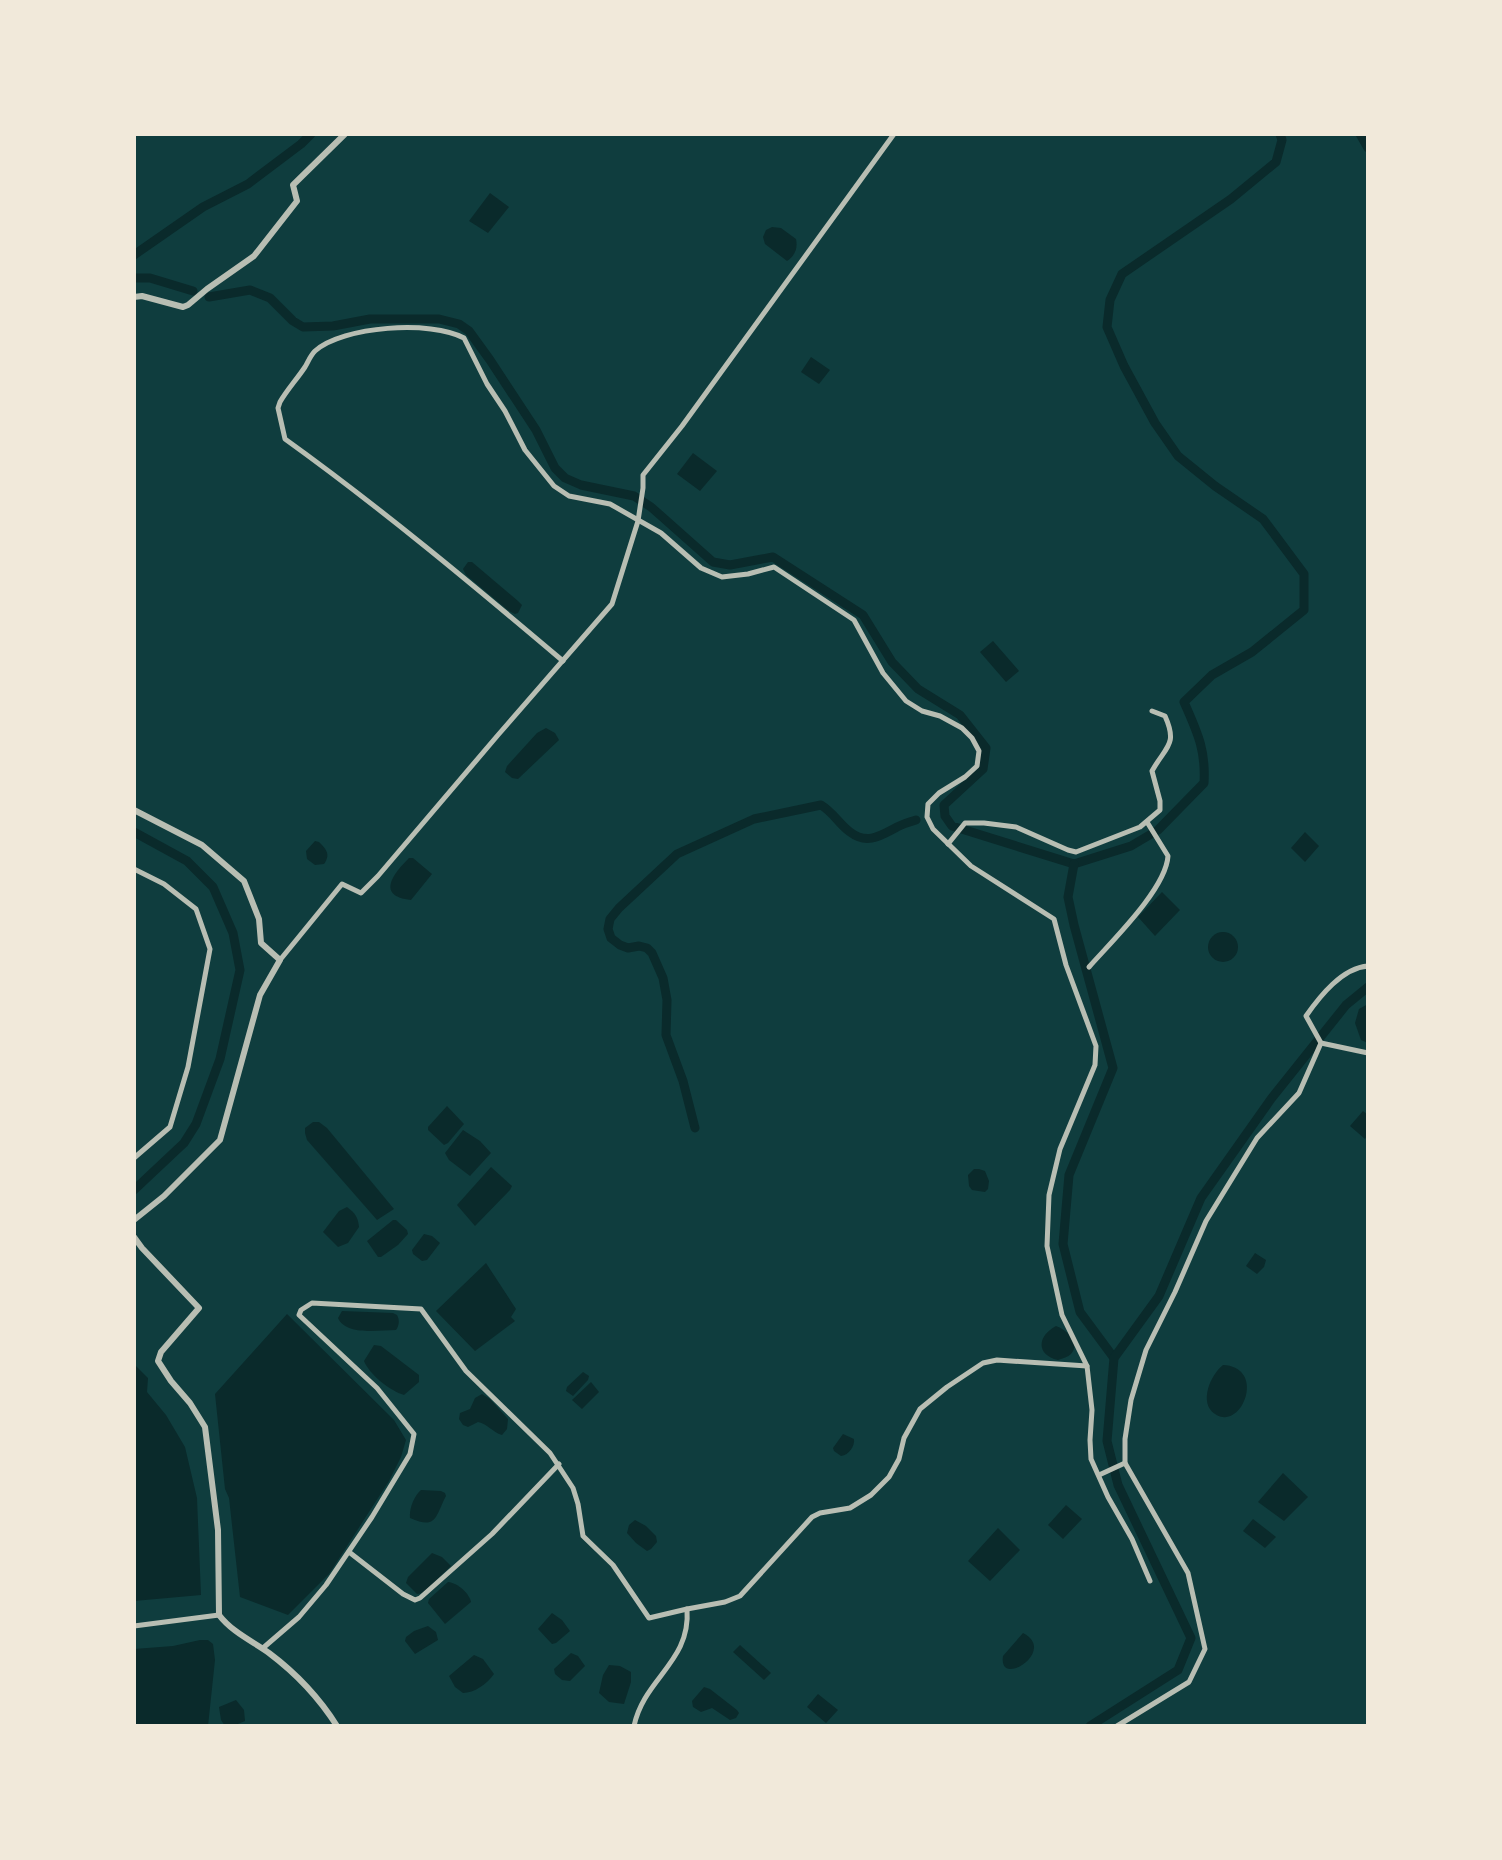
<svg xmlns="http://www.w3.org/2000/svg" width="1502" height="1860" font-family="Overpass,sans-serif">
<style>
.water{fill:#0a2a2b}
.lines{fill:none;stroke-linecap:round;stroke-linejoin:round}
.canal{stroke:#0a2a2b;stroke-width:9}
.minor{stroke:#b8beb3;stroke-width:5}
.tertiary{stroke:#b8beb3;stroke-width:6}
</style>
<rect width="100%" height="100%" fill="#0f3d3e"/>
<!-- water -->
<g class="water">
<path d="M 490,193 L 509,207 L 488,233 L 469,221 Z"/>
<path d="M 772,227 L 781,228 L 796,239 C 798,248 795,256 787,261 L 765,244 L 763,237 L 766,230 Z"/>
<path d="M 811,357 L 830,370 L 819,384 L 801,372 Z"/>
<path d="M 693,453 L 717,471 L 700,491 L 677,474 Z"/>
<path d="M 468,562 L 472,562 L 518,601 L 522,605 L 518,613 L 515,614 L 509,611 L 466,575 L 463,569 Z"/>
<path d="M 993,641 L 1019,671 L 1006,682 L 980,652 Z"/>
<path d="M 546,728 L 555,733 L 559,740 L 518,779 L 512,778 L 505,772 L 507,766 L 537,733 Z"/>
<path d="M 1305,832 L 1319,846 L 1305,862 L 1291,848 Z"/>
<path d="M 315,841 L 319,842 C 326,849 331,854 324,864 L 315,865 L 307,859 L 306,851 Z"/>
<path d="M 409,858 L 413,858 L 432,874 L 411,900 C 375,896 394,873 409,858 Z"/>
<path d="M 1162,892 L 1180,910 L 1155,936 L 1138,917 Z"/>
<circle cx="1223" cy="947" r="15"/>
<path d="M 1368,1004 L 1368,1043 L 1361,1040 L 1355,1023 L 1359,1009 Z"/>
<path d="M 447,1106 L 464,1124 L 448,1143 L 444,1145 L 428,1130 L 428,1127 Z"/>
<path d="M 1363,1111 L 1368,1115 L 1368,1134 L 1365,1139 L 1350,1126 Z"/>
<path d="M 313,1122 L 319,1122 L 327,1128 L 394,1209 L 377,1220 L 307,1140 L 305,1133 L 305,1128 Z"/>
<path d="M 463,1130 L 480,1141 L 491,1153 L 470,1176 L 449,1160 L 445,1153 Z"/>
<path d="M 491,1167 L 512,1186 L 510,1190 L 475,1226 L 457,1205 Z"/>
<path d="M 974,1169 L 979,1169 L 985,1171 L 989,1181 L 988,1189 L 985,1192 L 972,1190 L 969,1186 L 968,1175 Z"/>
<path d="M 347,1207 C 355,1213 358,1217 359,1227 L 348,1243 L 338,1247 L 323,1232 L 339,1211 Z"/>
<path d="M 393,1220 L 396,1220 L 407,1230 L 408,1234 L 398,1245 L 381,1257 L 378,1257 L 367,1241 Z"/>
<path d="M 424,1234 L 432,1236 L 440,1243 L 427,1260 L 422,1261 L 413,1254 L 412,1250 Z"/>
<path d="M 1255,1253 L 1266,1260 L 1264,1267 L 1257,1274 L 1246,1266 Z"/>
<path d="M 486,1263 L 516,1309 L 511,1317 L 515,1321 L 475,1351 L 436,1311 Z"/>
<path d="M 342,1311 L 393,1313 L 397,1315 C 400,1320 399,1326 396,1330 C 379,1330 346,1336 338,1318 Z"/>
<path d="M 287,1314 L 394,1420 L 406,1440 L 401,1457 L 389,1481 L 329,1574 L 288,1615 L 240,1597 L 229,1498 L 225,1489 L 215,1394 Z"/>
<path d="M 1056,1326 C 1065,1329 1082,1342 1071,1354 C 1068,1357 1063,1358 1058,1360 C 1036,1355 1037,1336 1056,1326 Z"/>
<path d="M 374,1345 L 381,1346 L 419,1375 L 419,1382 L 404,1395 C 390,1391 369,1374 364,1361 Z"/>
<path d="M 134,1364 L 148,1378 L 147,1392 L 166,1415 L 185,1447 L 197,1498 L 201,1595 L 134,1601 Z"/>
<path d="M 1223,1365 C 1267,1367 1242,1432 1215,1414 C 1198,1403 1211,1374 1223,1365 Z"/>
<path d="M 583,1372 L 589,1376 L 588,1380 L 573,1396 L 566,1391 L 567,1387 Z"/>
<path d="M 591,1382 L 599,1392 L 582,1409 L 572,1400 Z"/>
<path d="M 482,1394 L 490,1399 L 508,1419 L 507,1429 L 502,1435 C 492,1432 488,1424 478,1422 L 468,1427 L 463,1425 L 459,1419 L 460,1413 L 470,1409 L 475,1398 Z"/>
<path d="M 843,1434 L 854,1439 C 855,1446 849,1455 841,1456 L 834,1451 L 833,1448 Z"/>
<path d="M 1283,1473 L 1308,1497 L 1284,1521 L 1258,1502 Z"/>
<path d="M 421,1490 L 441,1491 L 445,1493 L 446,1496 C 435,1517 437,1530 410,1518 C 409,1509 414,1496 421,1490 Z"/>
<path d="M 1066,1505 L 1082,1519 L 1063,1539 L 1048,1525 Z"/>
<path d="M 1253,1519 L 1276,1537 L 1265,1548 L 1243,1531 Z"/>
<path d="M 635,1520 L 646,1526 L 656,1536 L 657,1542 L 651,1549 L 647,1551 L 636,1543 L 627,1533 L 629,1525 Z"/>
<path d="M 998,1528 L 1020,1550 L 990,1581 L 968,1561 Z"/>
<path d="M 432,1553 L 442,1557 L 451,1566 L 423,1593 L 417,1594 L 406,1583 L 408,1577 Z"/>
<path d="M 448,1582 C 458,1583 469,1593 471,1602 L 445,1624 L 428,1603 L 429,1599 Z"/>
<path d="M 552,1613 L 562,1620 L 570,1631 L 556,1643 L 552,1644 L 538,1629 Z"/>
<path d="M 428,1626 L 436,1632 L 438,1640 L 415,1654 L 405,1641 L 406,1637 L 414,1631 Z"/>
<path d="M 1023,1633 C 1058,1651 998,1689 1003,1656 Z"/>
<path d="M 200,1640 L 208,1640 L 213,1644 L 215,1660 L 208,1726 L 134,1726 L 134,1649 L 173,1646 Z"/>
<path d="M 740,1645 L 771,1673 L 764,1680 L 733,1652 Z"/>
<path d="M 571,1653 L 578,1656 L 585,1666 L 570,1681 L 562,1680 L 555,1674 L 554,1669 Z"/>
<path d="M 474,1655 L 483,1659 L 494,1674 C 487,1684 474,1693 463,1693 L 455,1687 L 449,1676 Z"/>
<path d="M 609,1665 L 620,1666 L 631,1672 L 631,1682 L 624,1704 L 609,1702 L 599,1693 L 603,1675 Z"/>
<path d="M 704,1687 L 710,1689 L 737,1710 L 739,1713 L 736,1718 L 730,1720 L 712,1708 L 701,1712 L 693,1707 L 692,1701 Z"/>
<path d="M 818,1694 L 838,1710 L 826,1723 L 807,1707 Z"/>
<path d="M 236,1700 L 244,1710 L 245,1721 L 233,1726 L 225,1726 L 221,1720 L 219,1707 Z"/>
</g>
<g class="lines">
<!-- canal -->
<g class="canal">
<path d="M 1360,134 L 1368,148"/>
<path d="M 134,255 L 203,207 L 248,184 L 301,144 L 311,134"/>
<path d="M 134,278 L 150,278 L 193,291"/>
<path d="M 209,297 L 250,290 L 270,298 L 293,321 L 303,327 L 333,326 L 370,319 L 439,319 L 459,324 L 469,331 L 490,360 L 536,430 L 555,468 L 565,478 L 581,485 L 634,496 L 651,507 L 713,562 L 730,565 L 773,557 L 863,615 L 892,662 L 918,689 L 960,715 L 986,748 L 983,769 L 944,805 L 945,816 L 952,826 L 1074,864 L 1131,846 L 1158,830 L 1204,783 C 1206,749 1197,732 1184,702 L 1212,675 L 1252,652 L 1304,610 L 1304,574 L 1263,519 L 1215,486 L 1178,456 L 1155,423 L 1124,366 L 1107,327 L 1110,300 L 1122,274 L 1231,199 L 1276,162 L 1282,140 L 1280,134"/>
<path d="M 134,832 L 187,861 L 213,887 L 233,933 L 240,970 L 220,1059 L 196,1124 L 184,1143 L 134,1190"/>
<path d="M 1074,864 L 1068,897 L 1074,925 L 1113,1068 L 1069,1175 L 1063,1244 L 1080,1312 L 1114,1358"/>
<path d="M 695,1128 L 683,1081 L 666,1035 L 667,1000 L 663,978 L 652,953 L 647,948 L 639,946 L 628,948 L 620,945 L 611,938 L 608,929 L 610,919 L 619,908 L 677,854 L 754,819 L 821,805 C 834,813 838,823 850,832 C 867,845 880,836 897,827 C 903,824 909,822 916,820"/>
<path d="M 1090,1726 L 1178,1670 L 1191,1638 L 1118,1485 L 1107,1441 L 1114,1358 L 1159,1296 L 1201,1198 L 1271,1099 L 1346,1005 L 1368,987"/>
</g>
<!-- minor -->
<g class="minor">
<path d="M 563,661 C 472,584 381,508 285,439 L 278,408 L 280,402 C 287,390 297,379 305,367 C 308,362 310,356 315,351 C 343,326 431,320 464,338 L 487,384 L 505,411 L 525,450 L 554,486 L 569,496 L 610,504 L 661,533 L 701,568 L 722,577 L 748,574 L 774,567 L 854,620 L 883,673 L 906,701 L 922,711 L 940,716 L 962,728 L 972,738 L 979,751 L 977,766 L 965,777 L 939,793 L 928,804 L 927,817 L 933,829 L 971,866 L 1054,919 L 1066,965 L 1096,1046 L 1095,1065 L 1060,1149 L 1049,1195 L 1047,1246 L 1062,1315 L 1087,1366 L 1092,1410 L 1090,1440 L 1091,1459 L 1108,1497 L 1132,1539 L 1150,1581"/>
<path d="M 948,844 L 965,823 L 984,823 L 1016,827 L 1068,850 L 1076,852 L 1140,827 L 1160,810 L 1160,801 L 1152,771 C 1166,746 1178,745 1165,716 L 1152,711"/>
<path d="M 134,869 L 164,884 L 196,909 L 210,949 L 188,1067 L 170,1127 L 134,1158"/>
<path d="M 280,960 L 342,884 L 361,893 L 378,876 L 498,735 L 612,604 L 638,521 L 643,488 L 643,475 L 682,426 L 894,134"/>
<path d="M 1368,966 C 1342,968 1320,996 1306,1016 L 1321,1043 L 1368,1053"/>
<path d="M 1089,967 C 1111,942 1166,889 1168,856 L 1147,822"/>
<path d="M 1099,1475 L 1125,1463"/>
<path d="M 349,1552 L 403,1594 L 415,1600 L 420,1598 L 492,1534 L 559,1464"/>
<path d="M 134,1626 L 219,1615"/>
<path d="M 263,1648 L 299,1617 L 326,1585 L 372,1517 L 410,1454 L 414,1434 L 377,1388 L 299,1315 L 301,1310 L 312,1303 L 421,1309 L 466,1371 L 550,1453 L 573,1488 L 578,1504 L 583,1536 L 613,1565 L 649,1618 L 687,1609 L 725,1602 L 740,1596 L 812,1517 L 820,1513 L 850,1508 L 871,1495 L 889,1477 L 899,1459 L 904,1438 L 920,1409 L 947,1387 L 983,1363 L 997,1360 L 1087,1366"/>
<path d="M 634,1726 C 644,1678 691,1662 687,1609"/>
<path d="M 1117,1726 L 1189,1682 L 1205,1649 L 1188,1573 L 1125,1463 L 1125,1439 L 1131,1400 L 1146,1350 L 1175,1292 L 1206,1221 L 1257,1138 L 1299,1093 L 1321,1043"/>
</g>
<!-- tertiary -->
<g class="tertiary">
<path d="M 134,297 L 142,296 L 183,307 L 188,305 L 207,289 L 254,256 L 297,201 L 293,185 L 345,134"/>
<path d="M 134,810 L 202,845 L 244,881 L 259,919 L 261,943 L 280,960 L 260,995 L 220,1140 L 164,1196 L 134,1220"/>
<path d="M 134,1237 L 142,1248 L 199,1308 L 161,1352 L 158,1361 L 171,1381 L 190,1403 L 205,1427 L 218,1530 L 219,1615 C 232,1632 252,1641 269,1653 C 297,1674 318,1696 337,1726"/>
</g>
</g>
<!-- border -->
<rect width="1502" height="1860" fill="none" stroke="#f1e9da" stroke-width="272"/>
</svg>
